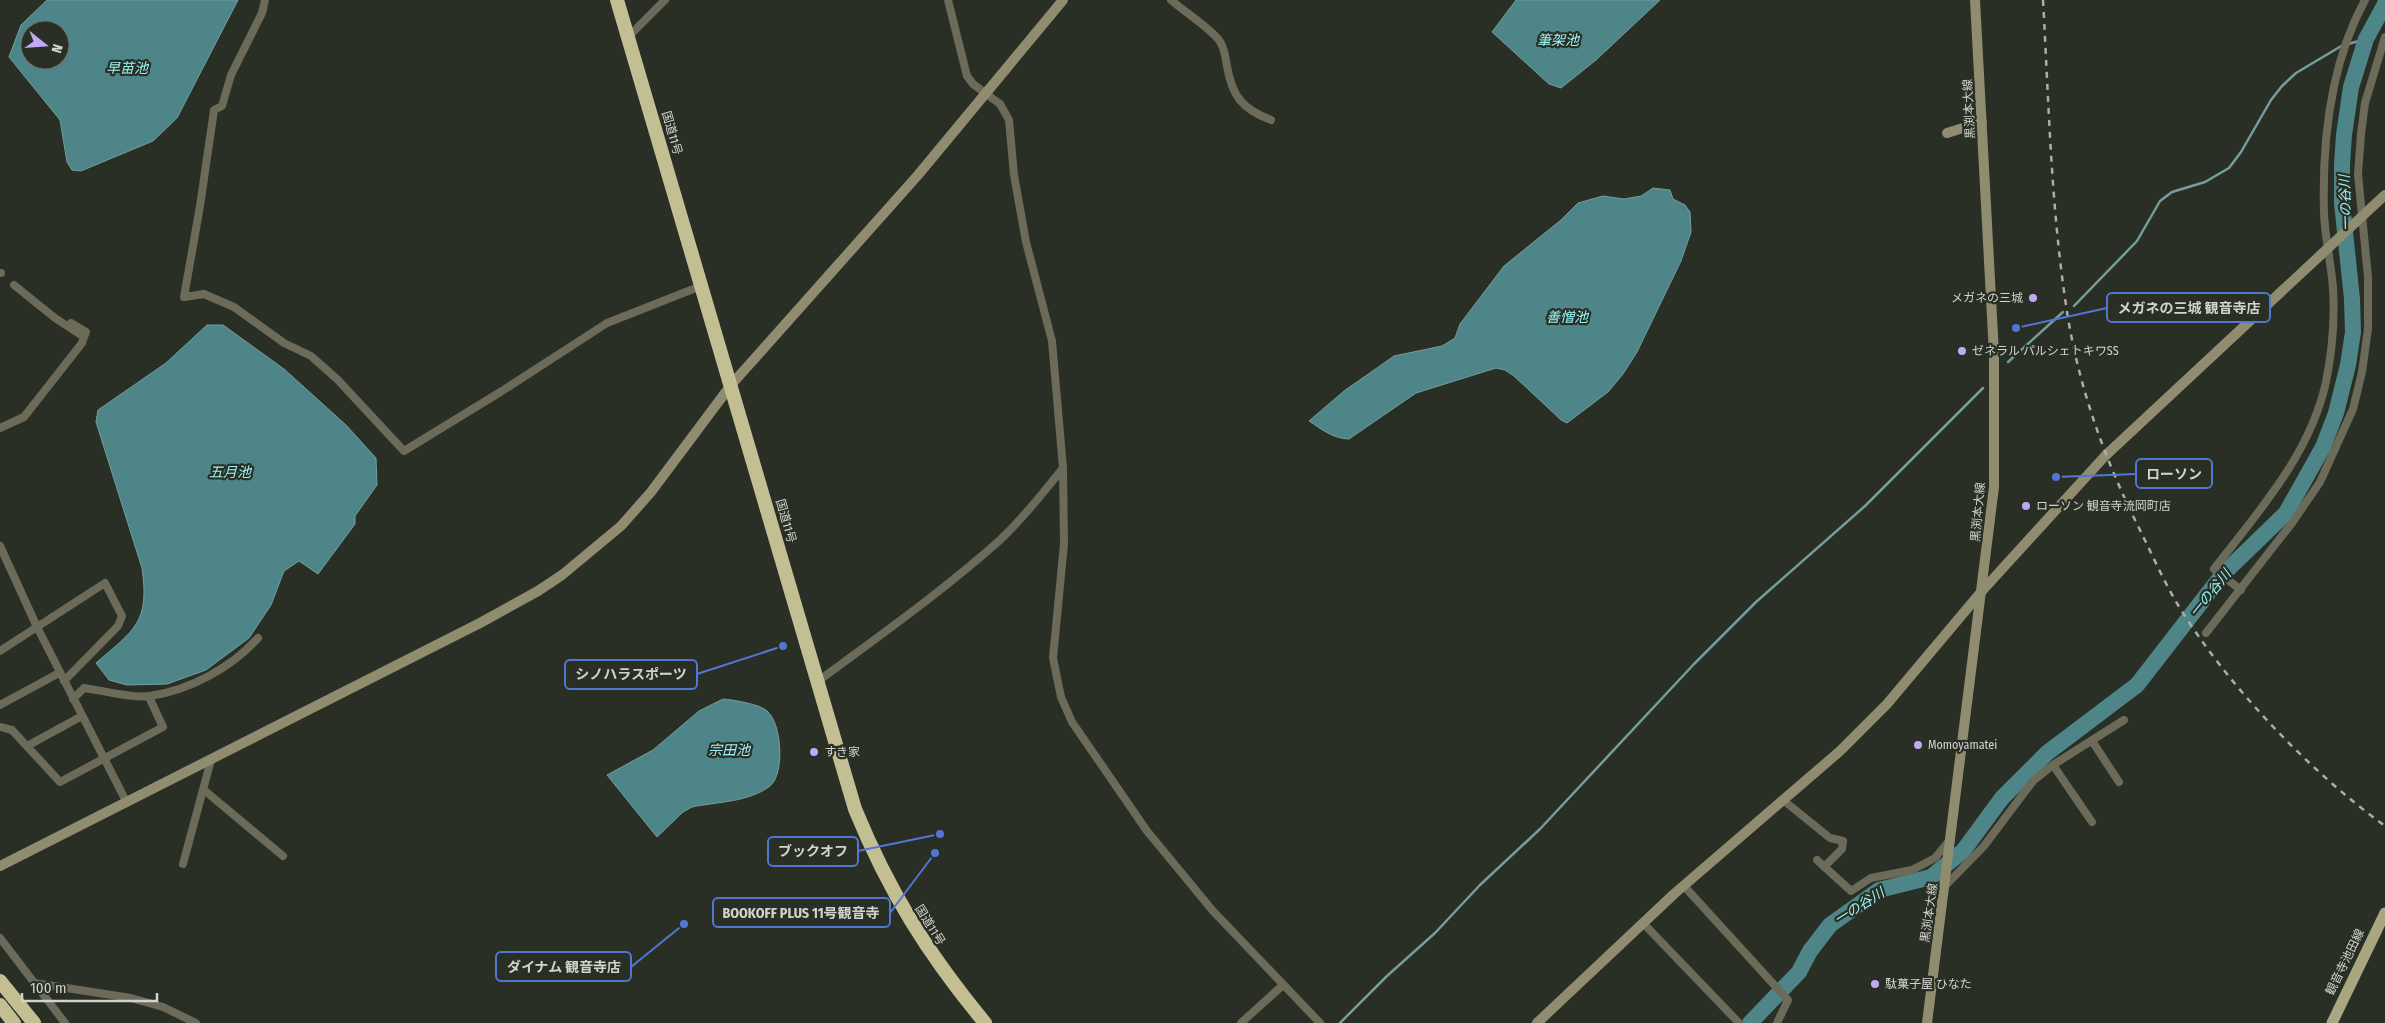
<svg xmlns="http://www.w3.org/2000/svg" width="2385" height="1023" font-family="'Fira Sans Condensed','Noto Sans JP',sans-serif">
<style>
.water{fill:#4e8588;stroke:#759d9d;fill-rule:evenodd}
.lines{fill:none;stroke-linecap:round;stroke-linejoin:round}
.stream{stroke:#759d9d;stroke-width:2.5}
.river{stroke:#4e8588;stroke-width:16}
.street{stroke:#6c6a58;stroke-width:8}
.secondary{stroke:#908c70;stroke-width:10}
.primary{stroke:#aba682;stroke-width:11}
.highway{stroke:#c4be93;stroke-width:14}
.rail{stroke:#aaaea6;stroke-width:2.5;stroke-dasharray:6 6;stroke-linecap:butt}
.poi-dot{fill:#bfa9f4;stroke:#292f25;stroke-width:2}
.labels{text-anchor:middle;stroke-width:4.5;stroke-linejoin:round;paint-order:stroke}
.street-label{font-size:12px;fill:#d0d4cd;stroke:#292f25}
.poi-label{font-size:12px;fill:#d0d4cd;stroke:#292f25;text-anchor:start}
.water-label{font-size:14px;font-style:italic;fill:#98f4f8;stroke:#292f25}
.leader{fill:none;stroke:#5376d5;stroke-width:2}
.callout-dot{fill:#5376d5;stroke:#292f25;stroke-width:2}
.callout{fill:#292f25;stroke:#5376d5;stroke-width:2}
.callout-label{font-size:14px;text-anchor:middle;font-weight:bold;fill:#d0d4cd}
</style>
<rect width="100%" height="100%" fill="#292f25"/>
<!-- water -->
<g class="water">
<path d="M 47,0 L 238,0 L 177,118 L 153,141 L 81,171 L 72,170 L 67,162 L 60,120 L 9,57 L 21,25 ZM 30,30 L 60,30 L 60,60 L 30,60 Z"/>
<path d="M 1516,0 L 1660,0 L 1596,60 L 1561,88 L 1549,84 L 1492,32 Z"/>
<path d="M 1653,188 L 1670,190 L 1673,199 L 1685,205 L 1690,212 L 1691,232 L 1681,261 L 1637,352 L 1623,374 L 1608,392 L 1567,423 L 1561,420 L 1514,376 L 1505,370 L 1496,368 L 1416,393 L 1349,439 C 1334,439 1321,429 1309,421 L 1344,391 L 1394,356 L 1442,346 L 1455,338 L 1460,324 L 1504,266 L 1561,220 L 1578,203 L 1603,196 L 1624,199 L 1641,196 Z"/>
<path d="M 207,325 L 223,325 L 284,369 L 346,425 L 376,458 L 377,485 L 355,516 L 355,524 L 318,574 L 299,561 L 284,571 L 271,605 L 249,638 L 206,670 L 167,684 L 127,685 L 109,680 L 96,663 C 134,630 150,623 142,568 L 96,422 L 98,410 L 166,363 Z"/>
<path d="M 723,699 C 733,700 760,704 767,711 C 782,723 785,774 770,786 C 750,802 716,802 692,807 L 683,812 L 657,837 L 607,775 L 653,750 L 699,711 Z"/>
</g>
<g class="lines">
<!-- stream -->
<g class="stream">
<path d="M 2348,44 L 2366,39"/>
<path d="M 2074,306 L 2137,241 L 2160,201 L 2172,192 L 2205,182 L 2229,168 L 2241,152 L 2271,100 L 2282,86 L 2296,73 L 2343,45"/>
<path d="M 2008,362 L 2063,312"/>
<path d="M 1340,1023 L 1387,976 L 1435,933 L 1480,885 L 1540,829 L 1694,664 L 1756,602 L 1865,506 L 1983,388"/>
</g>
<!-- river -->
<path class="river" d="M 1750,1023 L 1799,972 L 1810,951 L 1830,925 L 1879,890 L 1931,877 L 1963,851 L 2002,798 L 2047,753 L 2137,685 L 2223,574 L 2286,513 L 2323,447 L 2336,413 L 2348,365 L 2353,332 L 2352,299 L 2342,203 L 2342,164 L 2344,135 L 2351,87 L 2366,39 L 2385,4"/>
<!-- street -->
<g class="street">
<path d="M 265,0 L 262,13 L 231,75 L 222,106 L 214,110 L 200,206 L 184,297 L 204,294 L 234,307 L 284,343 L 311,356 L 337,379 L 404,451 L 502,391 L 607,323 L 701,286"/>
<path d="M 948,0 L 967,76 L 973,84 L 1000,104 L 1009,120 L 1014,175 L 1026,242 L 1052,341 L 1063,468 L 1064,544 L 1053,658 L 1061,697 L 1072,722 L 1147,831 L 1213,911 L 1320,1023"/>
<path d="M 1171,0 C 1186,13 1206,25 1219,40 C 1225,48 1225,57 1227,66 C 1232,96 1242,109 1271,120"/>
<path d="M 628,37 L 665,0"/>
<path d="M 0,273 L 1,273"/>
<path d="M 71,323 L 86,332 L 84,337"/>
<path d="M 0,428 L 24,417 L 82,343 L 84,337 L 55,318 L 14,285"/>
<path d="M 0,546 L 37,627 L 127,803"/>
<path d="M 2241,590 L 2214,569 C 2258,512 2310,455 2326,382 C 2332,352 2335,320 2333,288 C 2331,263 2325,238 2324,213 C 2322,141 2330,64 2365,0"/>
<path d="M 2206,633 L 2292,523 L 2320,482 L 2353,409 L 2362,372 L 2368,329 L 2368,277 L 2358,174 L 2361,134 L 2365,103 L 2385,37"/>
<path d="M 0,651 L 105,583 L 122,616 L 118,626 L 64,681"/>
<path d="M 817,682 C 879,636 943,591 1000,540 C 1023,518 1043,493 1063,468"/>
<path d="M 73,699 L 84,688 C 101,690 135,699 150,696 C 190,690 231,668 258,638"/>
<path d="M 0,705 L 59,673"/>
<path d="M 0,727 L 12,730 L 60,782 L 163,727 L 149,697"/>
<path d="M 2092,741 L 2119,782"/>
<path d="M 27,746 L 82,716"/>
<path d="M 2053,765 L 2092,822"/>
<path d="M 204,790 L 283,856"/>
<path d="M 1783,800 L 1830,838 L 1843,841 L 1842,849 L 1824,867"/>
<path d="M 1817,860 L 1851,891 L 1871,878 L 1912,870 L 1935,858 L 1949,841"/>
<path d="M 183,864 L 211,760"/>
<path d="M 1946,885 L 1984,846 L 2033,781 L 2053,765 L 2124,720"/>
<path d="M 1684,886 L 1788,1000 L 1777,1023"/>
<path d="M 1643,923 L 1739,1023"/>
<path d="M 0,938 L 65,1023"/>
<path d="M 34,983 L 131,998 L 163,1007 L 196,1023"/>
<path d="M 1241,1023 L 1283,985"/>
</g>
<!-- secondary -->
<g class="secondary">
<path d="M 1947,133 L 1982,122"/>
<path d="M 0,866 L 480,623 L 538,591 L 562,575 L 621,526 L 651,492 L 731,385 L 918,175 L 1063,0"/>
<path d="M 1537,1023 L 1674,894 L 1840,751 L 1887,704 L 1982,591 L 2105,456 L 2385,195"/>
<path d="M 1927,1023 L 1994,487 L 1994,354 L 1975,0"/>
</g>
<!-- primary -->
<path class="primary" d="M 2332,1023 L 2385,913"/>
<!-- highway -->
<g class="highway">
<path d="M 617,0 L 855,809 C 889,892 928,954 985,1023"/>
<path d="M 0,981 L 34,1023"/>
<path d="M 0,1005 L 14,1023"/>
</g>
<!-- rail -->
<path class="rail" d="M 2043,0 C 2049,106 2051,213 2068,318 C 2080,390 2105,460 2138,526 C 2151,552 2163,580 2178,605 C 2227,685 2309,771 2385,826"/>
</g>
<!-- markers -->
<g class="poi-dot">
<circle cx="2033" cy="298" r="5"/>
<circle cx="1962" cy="351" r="5"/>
<circle cx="2026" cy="506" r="5"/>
<circle cx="1918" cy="745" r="5"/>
<circle cx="814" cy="752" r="5"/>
<circle cx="1875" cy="984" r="5"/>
</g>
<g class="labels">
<!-- street labels -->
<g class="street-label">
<text transform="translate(1969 109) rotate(-93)" y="4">黒渕本大線</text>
<text transform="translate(672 133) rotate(74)" y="4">国道11号</text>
<text transform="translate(1978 512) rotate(-85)" y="4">黒渕本大線</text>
<text transform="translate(786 521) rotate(74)" y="4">国道11号</text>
<text transform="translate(1929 913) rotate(-82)" y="4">黒渕本大線</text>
<text transform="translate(930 925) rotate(58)" y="4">国道11号</text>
<text transform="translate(2345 962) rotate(-64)" y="4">観音寺池田線</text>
</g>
<!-- poi labels -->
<g class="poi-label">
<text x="2023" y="302" text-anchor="end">メガネの三城</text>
<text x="1972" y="355">ゼネラル パルシェトキワSS</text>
<text x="2036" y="510">ローソン 観音寺流岡町店</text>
<text x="1928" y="749">Momoyamatei</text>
<text x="824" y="756">すき家</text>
<text x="1885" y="988">駄菓子屋 ひなた</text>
</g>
<!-- water labels -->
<g class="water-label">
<text x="1558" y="45">筆架池</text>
<text x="127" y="73">早苗池</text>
<text transform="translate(2345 203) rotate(-92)" y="5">一の谷川</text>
<text x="1567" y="322">善憎池</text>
<text x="230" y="477">五月池</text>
<text transform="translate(2210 593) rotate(-51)" y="5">一の谷川</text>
<text x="729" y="755">宗田池</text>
<text transform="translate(1859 906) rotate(-32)" y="5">一の谷川</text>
</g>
</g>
<!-- callouts -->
<path class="leader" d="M2016 328L2107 308M2056 477L2136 474M783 646L697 674M940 834L858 851M935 853L890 913M684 924L631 967"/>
<g class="callout-dot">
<circle cx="2016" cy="328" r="5"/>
<circle cx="2056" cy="477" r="5"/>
<circle cx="783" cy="646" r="5"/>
<circle cx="940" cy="834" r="5"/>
<circle cx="935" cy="853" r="5"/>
<circle cx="684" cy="924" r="5"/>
</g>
<g class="callout">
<rect x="2107" y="293" width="163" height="29" rx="5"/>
<rect x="2136" y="459" width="76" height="29" rx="5"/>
<rect x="565" y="660" width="132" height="29" rx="5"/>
<rect x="768" y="837" width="90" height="29" rx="5"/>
<rect x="713" y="898" width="177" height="29" rx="5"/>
<rect x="496" y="952" width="135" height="29" rx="5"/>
</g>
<g class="callout-label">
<text x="2189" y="313">メガネの三城 観音寺店</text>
<text x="2174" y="479">ローソン</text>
<text x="631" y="679">シノハラスポーツ</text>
<text x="813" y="856">ブックオフ</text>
<text x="801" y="918">BOOKOFF PLUS 11号観音寺</text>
<text x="564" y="972">ダイナム 観音寺店</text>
</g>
<!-- north arrow -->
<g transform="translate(45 45) rotate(107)"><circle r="24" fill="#292f25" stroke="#6c7168"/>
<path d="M0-4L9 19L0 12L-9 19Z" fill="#bfa9f4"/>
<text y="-8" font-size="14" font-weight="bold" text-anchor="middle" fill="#d0d4cd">N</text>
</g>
<!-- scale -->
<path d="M22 993v8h135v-8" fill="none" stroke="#d0d4cd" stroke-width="2.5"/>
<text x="30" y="993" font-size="15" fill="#d0d4cd" stroke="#292f25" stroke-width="4" paint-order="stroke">100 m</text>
</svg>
